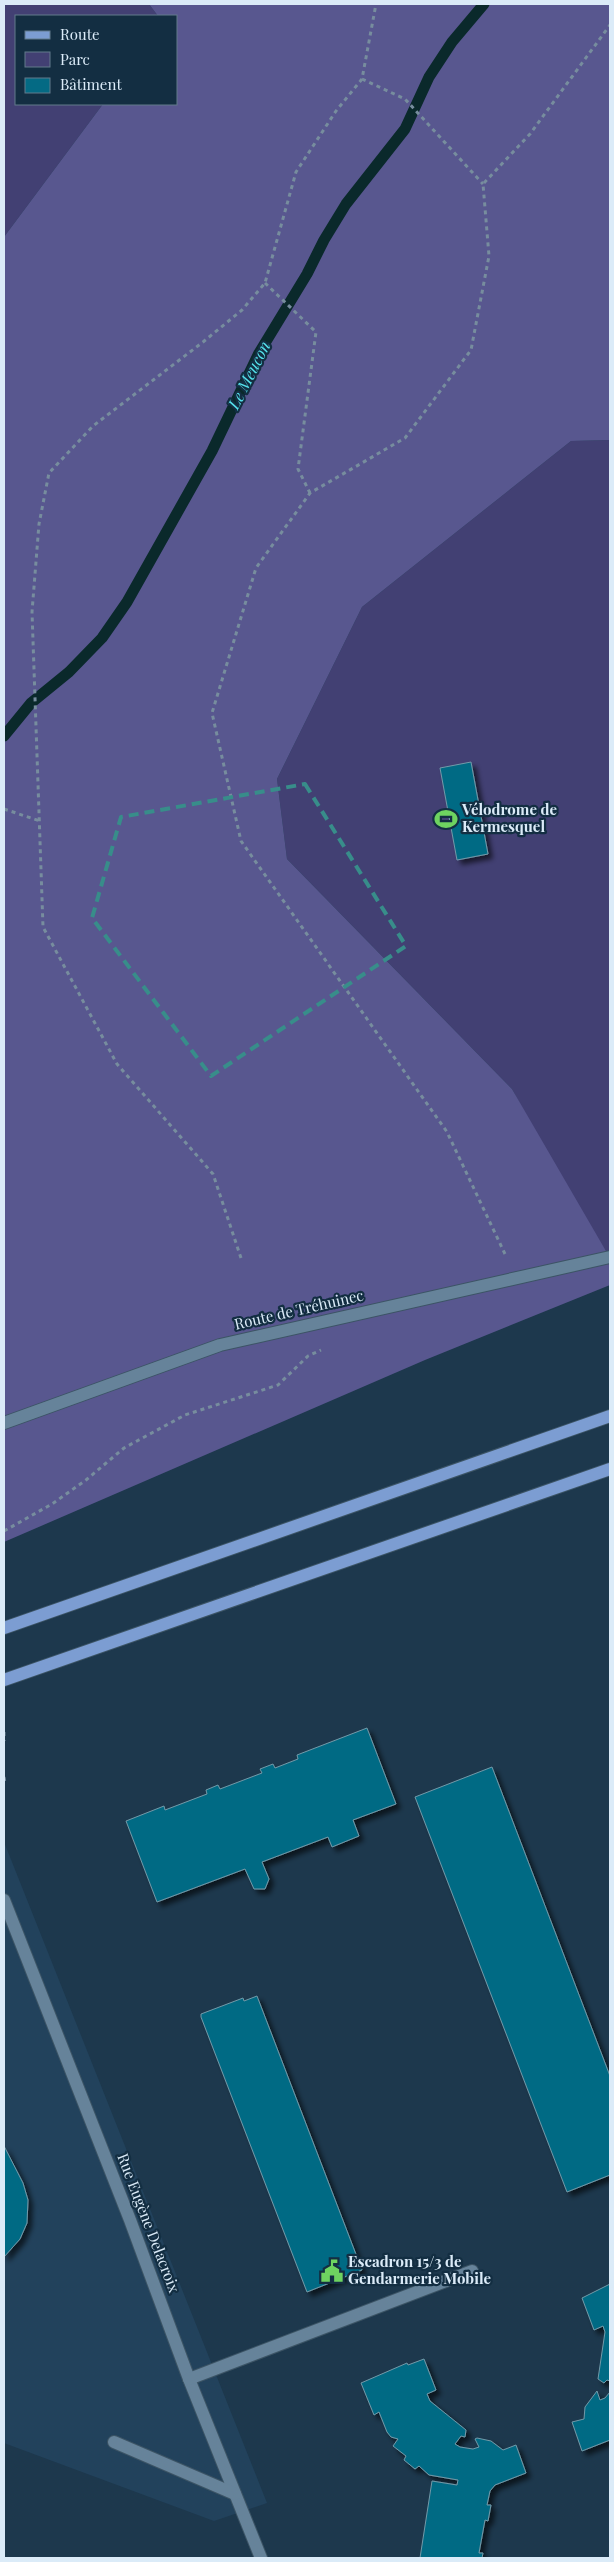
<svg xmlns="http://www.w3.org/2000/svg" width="614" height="2562" font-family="'Playfair Display',serif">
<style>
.built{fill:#22425c}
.green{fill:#424073}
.forest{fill:#58578f}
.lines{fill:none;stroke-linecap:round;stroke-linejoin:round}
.stream{stroke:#0a292b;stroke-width:11}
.building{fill:#046a84;stroke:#729aa9;filter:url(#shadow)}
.minor-casing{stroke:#3c5465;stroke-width:14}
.major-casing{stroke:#3c5465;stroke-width:14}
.path{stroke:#778d9e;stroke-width:3;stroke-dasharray:4 4;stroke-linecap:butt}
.minor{stroke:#66839a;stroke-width:12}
.major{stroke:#7c9dd2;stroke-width:12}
.marked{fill:none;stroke:#388d8a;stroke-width:4;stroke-dasharray:10 6;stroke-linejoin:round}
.labels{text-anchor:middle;stroke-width:4.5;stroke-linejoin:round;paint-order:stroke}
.poi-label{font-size:15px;font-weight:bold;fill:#dbebf8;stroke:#132e42;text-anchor:start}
.street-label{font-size:15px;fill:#dbebf8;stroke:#132e42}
.water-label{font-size:16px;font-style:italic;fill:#55e1ec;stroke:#132e42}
</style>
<defs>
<filter id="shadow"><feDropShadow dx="4.5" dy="4.5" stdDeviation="2.5" flood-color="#0009"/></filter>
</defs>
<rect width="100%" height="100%" fill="#1d384d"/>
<!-- built -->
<path class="built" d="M 4,1842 L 267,2503 L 214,2521 L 4,2443 Z"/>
<!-- green -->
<g class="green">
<path d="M 4,4 L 149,4 L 158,16 L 16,16 L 16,104 L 103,104 L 4,237 Z"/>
<path d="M 610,440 L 610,1268 L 512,1089 L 287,859 L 277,779 L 362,607 L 571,441 Z"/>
</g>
<!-- forest -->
<path class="forest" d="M 149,4 L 610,4 L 610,440 L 571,441 L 362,607 L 277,779 L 287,859 L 512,1089 L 610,1258 L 610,1285 L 425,1360 L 4,1542 L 4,237 L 103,104 L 176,104 L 176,16 L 158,16 Z"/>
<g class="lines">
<!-- stream -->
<path class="stream" d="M 4,736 L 31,703 L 69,672 L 102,638 L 127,602 L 212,451 L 259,353 L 307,274 L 324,240 L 346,204 L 405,129 L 429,77 L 452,42 L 484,4"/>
</g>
<!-- building -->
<g class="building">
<path d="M 471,762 L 488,854 L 457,860 L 440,768 Z"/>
<path d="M 367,1728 L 396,1804 L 353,1820 L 359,1836 L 332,1847 L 328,1837 L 262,1862 L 269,1879 L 265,1889 L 254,1889 L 245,1869 L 157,1902 L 126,1821 L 164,1806 L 165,1810 L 207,1794 L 206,1790 L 218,1785 L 220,1789 L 262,1773 L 260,1769 L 273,1764 L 275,1768 L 298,1759 L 297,1755 Z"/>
<path d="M 492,1767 L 610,2076 L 610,2175 L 567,2192 L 415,1797 Z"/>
<path d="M 257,1996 L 362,2270 L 307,2292 L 201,2017 L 201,2014 L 243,1998 L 244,2001 Z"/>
<path d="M 4,2146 L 23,2183 L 28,2200 L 27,2223 L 20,2239 L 4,2257 Z"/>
<path d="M 610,2284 L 610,2381 L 607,2380 L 604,2383 L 598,2379 L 605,2332 L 603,2326 L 594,2330 L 582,2298 Z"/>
<path d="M 424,2359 L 436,2390 L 427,2394 L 430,2401 L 466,2430 L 465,2437 L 461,2436 L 455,2444 L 460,2447 L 473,2449 L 479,2447 L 475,2439 L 477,2438 L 491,2441 L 503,2450 L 516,2445 L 526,2473 L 495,2485 L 490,2491 L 487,2505 L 491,2505 L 488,2521 L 485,2520 L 479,2553 L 483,2553 L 482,2558 L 420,2558 L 432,2481 L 457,2485 L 458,2480 L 429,2475 L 419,2466 L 415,2469 L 404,2460 L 406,2456 L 393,2446 L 398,2439 L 391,2437 L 387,2432 L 379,2412 L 374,2415 L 361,2383 L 407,2363 L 408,2365 Z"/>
<path d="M 597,2391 L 600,2400 L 605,2398 L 610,2392 L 610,2440 L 582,2451 L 572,2422 L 584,2419 L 585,2407 Z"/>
</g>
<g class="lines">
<defs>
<g id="minor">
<path d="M 4,1423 L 220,1345 L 610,1257"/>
<path d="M 4,1900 L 130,2220 L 189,2379 L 261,2558"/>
<path d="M 189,2379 L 472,2271"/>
<path d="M 114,2442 L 235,2494"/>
</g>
<g id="major">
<path d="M 4,1628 L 610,1416"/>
<path d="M 4,1680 L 610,1469"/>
</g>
</defs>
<!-- minor casing -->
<use href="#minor" class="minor-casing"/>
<!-- major casing -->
<use href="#major" class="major-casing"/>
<!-- path -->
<g class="path">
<path d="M 362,79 L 405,99 L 483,184"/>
<path d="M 265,283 L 316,332 L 298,469 L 310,493"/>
<path d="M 4,809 L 40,821"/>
<path d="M 505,1254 L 447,1132 L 241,841 L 212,713 L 256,568 L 310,493 L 405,438 L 471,350 L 489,256 L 483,184 L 530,134 L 610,25"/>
<path d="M 241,1258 L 213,1174 L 117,1064 L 43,927 L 32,612 L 39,524 L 49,473 L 93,426 L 203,342 L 242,310 L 265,283 L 296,172 L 336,111 L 362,79 L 376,4"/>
<path d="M 4,1531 L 52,1504 L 86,1480 L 124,1448 L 185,1415 L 278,1385 L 308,1356 L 321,1350"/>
<path d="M 4,1732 L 4,1741"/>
<path d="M 4,1777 L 5,1783"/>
</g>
<!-- minor -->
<use href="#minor" class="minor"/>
<!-- major -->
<use href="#major" class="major"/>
</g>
<!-- marked area -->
<path class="marked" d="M 305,784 L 406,946 L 211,1076 L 92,918 L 121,817 Z"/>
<!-- icons -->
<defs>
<symbol id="stadium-bare" viewBox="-9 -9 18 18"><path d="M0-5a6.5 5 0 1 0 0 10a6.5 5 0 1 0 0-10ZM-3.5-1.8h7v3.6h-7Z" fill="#6ed360" stroke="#132e42" stroke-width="2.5" paint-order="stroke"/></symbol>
<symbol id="civic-bare" viewBox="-9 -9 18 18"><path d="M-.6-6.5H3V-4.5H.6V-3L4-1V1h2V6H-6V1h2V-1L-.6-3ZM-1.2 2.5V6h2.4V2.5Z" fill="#6ed360" stroke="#132e42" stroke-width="2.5" paint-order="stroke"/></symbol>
</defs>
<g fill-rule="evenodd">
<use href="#stadium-bare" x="430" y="803" width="32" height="32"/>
<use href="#civic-bare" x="316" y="2255" width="32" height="32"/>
</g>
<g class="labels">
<!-- poi labels -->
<g class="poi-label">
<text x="462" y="815">Vélodrome de<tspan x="462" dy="17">Kermesquel</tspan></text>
<text x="348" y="2267">Escadron 15/3 de<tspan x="348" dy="17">Gendarmerie Mobile</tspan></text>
</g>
<!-- street labels -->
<g class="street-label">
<text transform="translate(299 1310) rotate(-13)" y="5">Route de Tréhuinec</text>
<text transform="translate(148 2223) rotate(69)" y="5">Rue Eugène Delacroix</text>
</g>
<!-- water labels -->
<g class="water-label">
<text transform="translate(249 375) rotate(-63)" y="6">Le Meucon</text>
</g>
</g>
<!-- border -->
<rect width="614" height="2562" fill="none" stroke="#dbebf8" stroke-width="10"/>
<!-- legend -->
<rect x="15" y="15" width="162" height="90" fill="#132e42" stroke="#637a8b"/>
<rect x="25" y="31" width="25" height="8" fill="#7c9dd2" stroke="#637a8b"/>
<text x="60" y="40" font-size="15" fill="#dbebf8">Route</text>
<rect x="25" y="52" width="25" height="15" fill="#424073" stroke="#637a8b"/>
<text x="60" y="65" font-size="15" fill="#dbebf8">Parc</text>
<rect x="25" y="78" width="25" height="15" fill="#046a84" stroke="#637a8b"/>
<text x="60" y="90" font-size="15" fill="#dbebf8">Bâtiment</text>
</svg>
